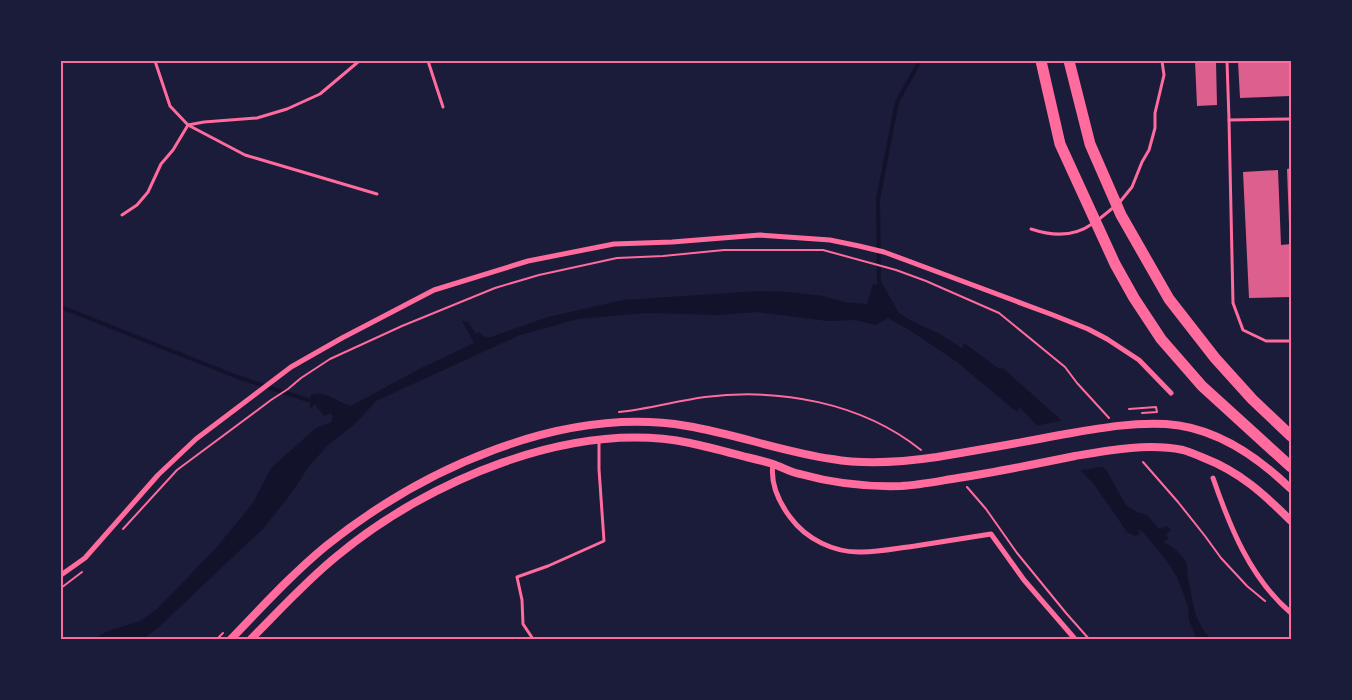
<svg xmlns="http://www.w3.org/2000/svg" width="1352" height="700" font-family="'PT Sans',sans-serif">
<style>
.water{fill:#12122b}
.pier{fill:#1b1b3a}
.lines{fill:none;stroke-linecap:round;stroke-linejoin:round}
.stream{stroke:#12122b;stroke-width:4}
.building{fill:#dd5f8e}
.path{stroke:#ff6b9d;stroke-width:2}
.service{stroke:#ff6b9d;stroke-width:3}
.minor{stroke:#ff6b9d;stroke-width:5}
.tertiary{stroke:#ff6b9d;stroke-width:8}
.motorway{stroke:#ff6b9d;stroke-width:11}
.neatline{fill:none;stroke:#ff6b9d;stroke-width:2}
</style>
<rect width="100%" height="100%" fill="#1b1b3a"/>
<!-- water -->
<path class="water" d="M 873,284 L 882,285 C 886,314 916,322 938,333 C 946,338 954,343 962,348 L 964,343 L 998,368 L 1004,369 L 1069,427 L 1108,473 L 1126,505 L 1137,512 L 1147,515 L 1159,529 L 1167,526 L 1171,530 L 1166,535 L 1169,539 L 1163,542 C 1172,546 1181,553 1186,562 C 1188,566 1187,573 1188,578 C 1193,601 1193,621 1211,639 L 1197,639 L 1189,621 L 1188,606 L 1177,577 L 1166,560 L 1143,532 L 1137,529 L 1140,534 L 1135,536 L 1127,532 L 1093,483 L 1019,407 L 1018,411 L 1013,409 L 957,362 L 911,331 L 888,318 L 876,325 L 855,320 L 828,321 L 756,312 L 720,315 L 647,313 L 578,319 L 520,335 L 426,378 L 376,401 L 355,424 L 329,444 L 310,465 L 290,495 L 262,530 L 237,553 L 160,626 L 143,639 L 94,639 L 108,631 L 140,621 L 157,609 L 216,548 L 253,503 L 271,468 L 316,428 L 331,422 L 333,416 L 331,413 L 324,416 L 315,404 L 310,409 L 310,402 L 311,395 C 327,390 337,403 351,406 L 423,367 L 441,359 L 474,343 L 462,321 L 468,322 L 476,334 L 480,332 C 482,337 486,337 491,337 L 548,317 L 623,300 L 760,291 L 789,292 L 823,296 L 844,302 L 867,304 Z"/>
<!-- pier -->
<path class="pier" d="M 1065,420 L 1071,426 L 1105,466 L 1078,471 L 1035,426 Z"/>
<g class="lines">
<!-- stream -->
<g class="stream">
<path d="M 61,307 L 240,378 L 314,402"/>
<path d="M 896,312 L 879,282 L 878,199 L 897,102 L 920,61"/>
</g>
</g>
<!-- building -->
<g class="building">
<path d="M 1195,61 L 1216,61 L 1217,105 L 1197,106 Z"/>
<path d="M 1238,61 L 1291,61 L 1291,96 L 1240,98 Z"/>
<path d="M 1291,168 L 1291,224 L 1289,224 L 1287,169 Z"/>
<path d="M 1278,170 L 1281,245 L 1291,244 L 1291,297 L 1249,298 L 1243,172 Z"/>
</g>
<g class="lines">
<!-- path -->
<g class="path">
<path d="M 1129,409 L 1156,407 L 1157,412 L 1142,413"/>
<path d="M 619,412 C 648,409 676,401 705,397 C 779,388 861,402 921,450"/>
<path d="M 1143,462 L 1178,502 L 1205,536 L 1221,558 L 1247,586 L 1265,601"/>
<path d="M 967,487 L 986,509 L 1017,553 L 1066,613 L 1089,639"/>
<path d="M 123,529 L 177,470 L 271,400 L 288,389 L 301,378 L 330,359 L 402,326 L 495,288 L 539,275 L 617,258 L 663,256 L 724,250 L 823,250 L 896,270 L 926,281 L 999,313 L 1065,367 L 1077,383 L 1109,418"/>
<path d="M 61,588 L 82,572"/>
<path d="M 217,639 L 223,633"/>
</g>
<!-- service -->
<g class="service">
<path d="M 155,61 L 170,106 L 188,125 L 245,155 L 377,194"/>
<path d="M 428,61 L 443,107"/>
<path d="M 1227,61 L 1229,120"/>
<path d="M 1291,119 L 1229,120 L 1233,303 L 1243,330 L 1266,341 L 1291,341"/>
<path d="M 1119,203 L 1132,187 L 1142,162 L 1149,150 L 1155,128 L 1155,113 L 1164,75 L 1162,61"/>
<path d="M 122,215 L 137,205 L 148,192 L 161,164 L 173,150 L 188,125 L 204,122 L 257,118 L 287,109 L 320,94 L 358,62"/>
<path d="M 1098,220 L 1114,207"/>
<path d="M 1031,229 C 1052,236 1074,237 1092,224"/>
<path d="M 533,639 L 523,624 L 522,600 L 517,577 L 548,566 L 604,541 L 599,469 L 599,441"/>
</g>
<!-- minor -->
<g class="minor">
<path d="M 773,464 C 770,484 778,501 790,517 C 806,539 834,553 862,552 C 880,552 898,548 915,546 C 940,542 966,538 991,534 L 1024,580 L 1075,639"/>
<path d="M 1213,478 C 1230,527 1250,578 1291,613"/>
<path d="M 61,575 L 85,558 L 158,475 L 196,439 L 291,367 L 342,338 L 434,290 L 528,261 L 614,244 L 672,242 L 760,235 L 830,240 L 859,246 L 884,252 L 1053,315 L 1088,329 L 1107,339 L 1139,360 L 1171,393"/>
</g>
<!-- tertiary -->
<g class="tertiary">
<path d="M 231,639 C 262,607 292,574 326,546 C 422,469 562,405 687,426 C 736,434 783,452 832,459 C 866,465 903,462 937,457 C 978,450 1019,443 1060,435 C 1095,429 1130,422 1166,424 C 1215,427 1257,456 1291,489"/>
<path d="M 251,639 C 279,611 306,581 337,556 C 427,481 572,419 690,443 C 709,447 727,452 746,457 C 755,459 764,461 773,464 C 782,467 790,472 800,474 C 832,483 867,487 901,486 C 920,485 939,481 958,478 C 997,472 1036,464 1075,456 C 1110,450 1148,443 1183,450 C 1190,452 1197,455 1204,458 C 1240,472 1264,494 1291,521"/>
</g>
<!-- motorway -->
<g class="motorway">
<path d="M 1041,61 L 1060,144 L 1115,264 L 1134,298 L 1161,339 L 1202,386 L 1291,467"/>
<path d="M 1069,61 L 1090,144 L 1121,215 L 1169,299 L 1215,358 L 1252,399 L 1291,436"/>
</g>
</g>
<!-- border -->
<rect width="1352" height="700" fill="none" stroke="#1b1b3a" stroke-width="125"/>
<rect x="62" y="62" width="1228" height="576" class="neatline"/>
</svg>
